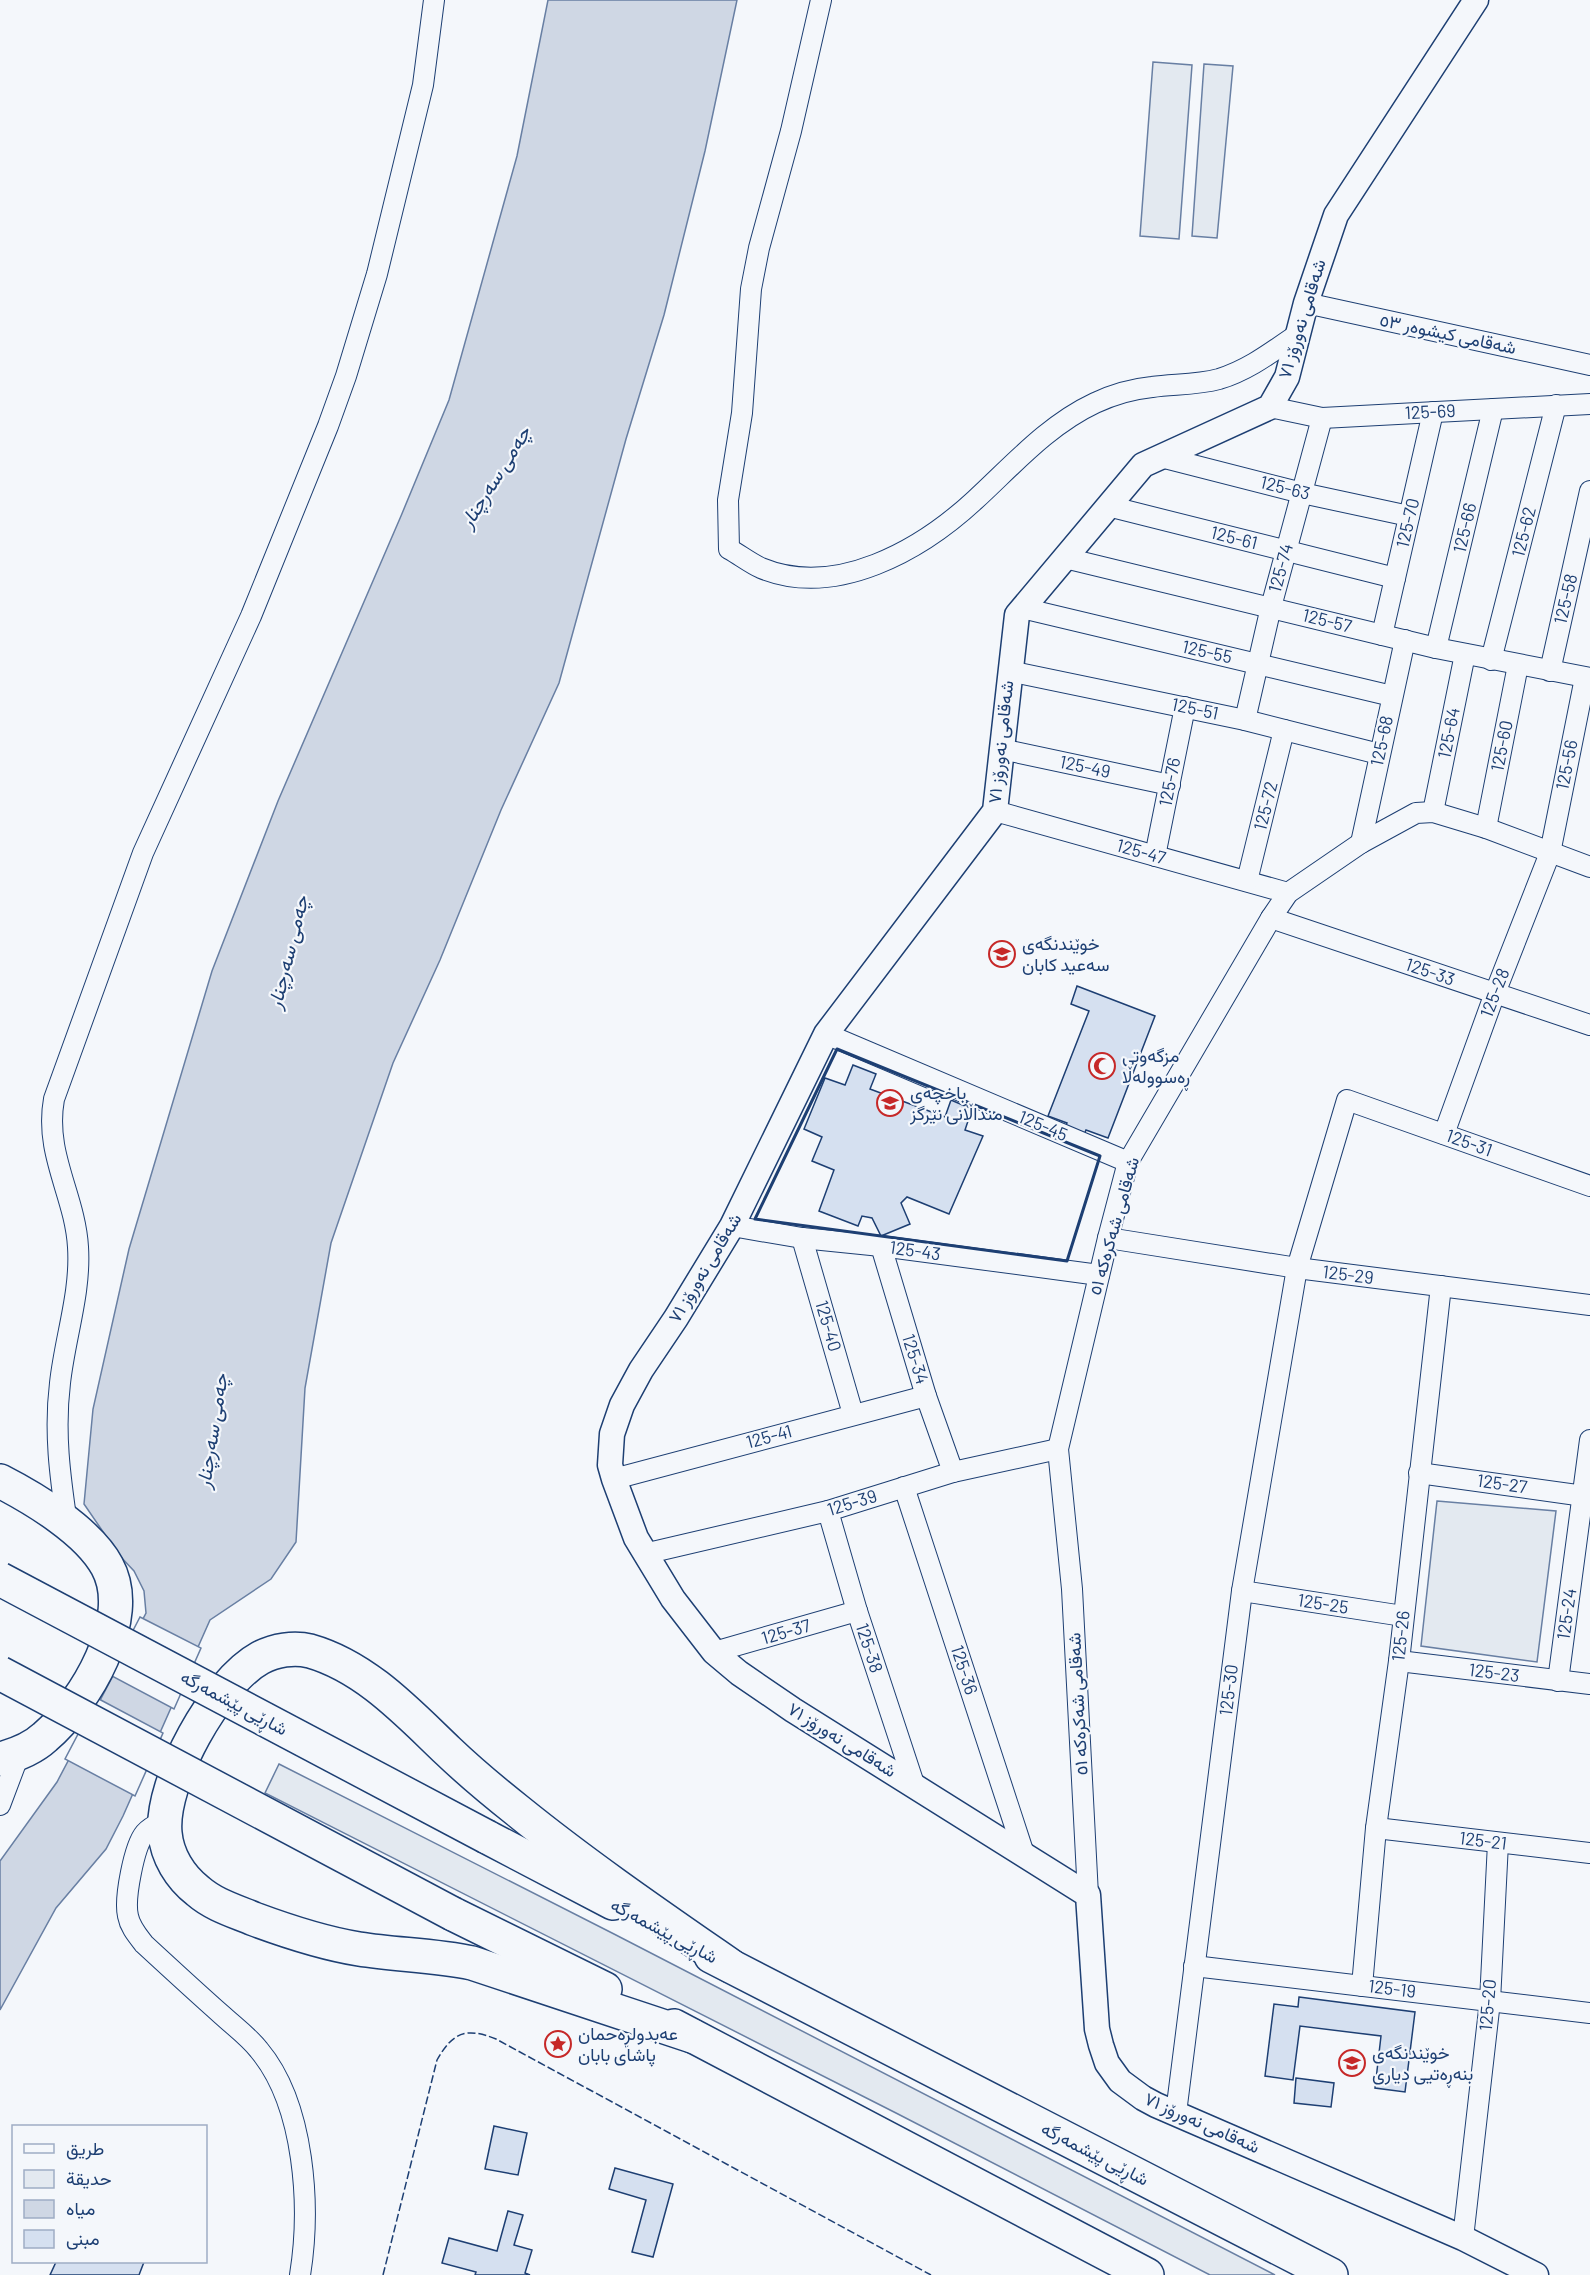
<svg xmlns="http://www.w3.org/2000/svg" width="1590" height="2275" font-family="Barlow,Vazirmatn,sans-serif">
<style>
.green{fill:#e3e9f0;stroke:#687fa3;stroke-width:1.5}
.water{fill:#cfd7e4;stroke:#687fa3;stroke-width:1.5}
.pier{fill:#f4f7fb;stroke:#687fa3;stroke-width:1.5}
.building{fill:#d5e0f0;stroke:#1d3f73;stroke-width:1.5}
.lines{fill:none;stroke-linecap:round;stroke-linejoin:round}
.minor-casing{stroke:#1d3f73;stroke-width:22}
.tertiary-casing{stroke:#1d3f73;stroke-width:27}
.trunk-casing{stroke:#1d3f73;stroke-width:36}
.minor{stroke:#f4f7fb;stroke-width:20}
.tertiary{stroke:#f4f7fb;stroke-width:24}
.trunk{stroke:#f4f7fb;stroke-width:33}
.trunk-bridge-casing{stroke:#1d3f73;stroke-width:36;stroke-linecap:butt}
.trunk-bridge{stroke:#f4f7fb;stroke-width:33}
.fence{stroke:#1d3f73;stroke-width:1.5;stroke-dasharray:8 3;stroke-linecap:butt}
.wall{stroke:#1d3f73;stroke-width:3}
.labels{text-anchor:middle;stroke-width:4.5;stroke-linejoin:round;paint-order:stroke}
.street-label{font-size:18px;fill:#1d3f73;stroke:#f4f7fb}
.poi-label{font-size:18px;fill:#1d3f73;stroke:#f4f7fb;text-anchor:start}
.water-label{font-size:20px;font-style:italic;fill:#1d3f73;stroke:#f4f7fb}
</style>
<rect width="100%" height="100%" fill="#f4f7fb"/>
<!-- green -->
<g class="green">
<path d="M 1153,62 L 1192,65 L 1179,239 L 1140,236 Z"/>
<path d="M 1204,64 L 1233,66 L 1217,238 L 1192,236 Z"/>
<path d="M 1437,1501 L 1556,1511 L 1537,1662 L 1421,1646 Z"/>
<path d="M 279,1764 L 614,1934 L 1275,2275 L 1210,2275 L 896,2113 L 265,1793 Z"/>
</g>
<!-- water -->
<path class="water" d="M 548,0 L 737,0 L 705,151 L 664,315 L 626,439 L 559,683 L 501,810 L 440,960 L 393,1063 L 331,1243 L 305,1388 L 296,1542 L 271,1579 L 210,1620 L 123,1816 L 106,1849 L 56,1908 L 0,2010 L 0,1861 L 57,1782 L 146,1613 L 144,1591 L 134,1571 L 119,1555 L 84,1504 L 93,1409 L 129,1249 L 212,971 L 278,801 L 401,516 L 449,400 L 517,156 Z"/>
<!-- pier -->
<g class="pier">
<path d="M 140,1617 L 201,1648 L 174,1709 L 110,1675 Z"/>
<path d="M 97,1698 L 163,1733 L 135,1796 L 65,1759 Z"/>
</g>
<!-- building -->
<g class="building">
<path d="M 1077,986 L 1155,1016 L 1108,1138 L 1086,1130 L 1084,1135 L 1065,1128 L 1067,1123 L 1048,1116 L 1089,1011 L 1071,1004 Z"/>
<path d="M 853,1065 L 876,1074 L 870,1089 L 945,1117 L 951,1100 L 972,1109 L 965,1130 L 983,1136 L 949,1214 L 907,1197 L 901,1203 L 910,1224 L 881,1236 L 872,1218 L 862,1216 L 858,1226 L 819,1211 L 834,1170 L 812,1161 L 822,1137 L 804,1129 L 825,1078 L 845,1085 Z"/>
<path d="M 1299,1997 L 1415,2012 L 1405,2092 L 1375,2088 L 1381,2036 L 1300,2026 L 1293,2080 L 1265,2076 L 1274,2004 L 1298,2007 Z"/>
<path d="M 1296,2078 L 1334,2083 L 1331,2107 L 1294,2103 Z"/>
<path d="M 494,2126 L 527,2133 L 518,2175 L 485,2169 Z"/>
<path d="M 615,2168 L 673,2184 L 653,2257 L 632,2252 L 646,2200 L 609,2189 Z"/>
<path d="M 508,2211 L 523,2215 L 514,2245 L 532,2250 L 525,2273 L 530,2275 L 475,2275 L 476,2272 L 442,2263 L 449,2238 L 497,2251 Z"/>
<path d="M 56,2262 L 144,2262 L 139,2275 L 50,2275 Z"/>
</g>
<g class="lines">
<defs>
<g id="minor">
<path d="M 821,0 L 791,131 L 759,248 L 751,289 L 742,413 L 728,500 L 729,549 C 740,555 750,563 761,568 C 836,599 921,550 975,500 C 1013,465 1048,425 1095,403 C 1112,395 1132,389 1152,387 C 1174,384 1197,385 1219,379 C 1249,370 1273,351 1298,334"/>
<path d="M 1306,303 L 1590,365"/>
<path d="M 1270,407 L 1322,418 L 1590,404"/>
<path d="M 1161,457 L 1302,493 L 1409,516"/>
<path d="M 1108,506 L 1395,578"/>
<path d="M 1065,558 L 1436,648 L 1590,678"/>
<path d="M 1022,608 L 1392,696"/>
<path d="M 1382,635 L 1433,412"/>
<path d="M 1436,648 L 1493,409"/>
<path d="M 1491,660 L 1556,405"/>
<path d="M 1009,671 L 1245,720 L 1379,754"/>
<path d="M 1550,671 L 1590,491"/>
<path d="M 1245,720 L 1271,607 L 1322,418"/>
<path d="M 1001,749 L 1170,785"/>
<path d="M 995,811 L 1288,893"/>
<path d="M 1433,812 L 1465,654"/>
<path d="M 1486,828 L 1518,665"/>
<path d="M 1361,843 L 1405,640"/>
<path d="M 1155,856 L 1185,707"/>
<path d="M 1247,881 L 1284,730"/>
<path d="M 1271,918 L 1590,1025"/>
<path d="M 826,1034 L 1128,1162"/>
<path d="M 1444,1134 L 1495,993 L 1550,853 L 1585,678"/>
<path d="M 732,1226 L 802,1238 L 881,1246 L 1099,1275"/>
<path d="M 802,1238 L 853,1414"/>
<path d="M 1108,1238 L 1297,1268 L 1590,1305"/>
<path d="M 881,1246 L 926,1396 L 953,1472"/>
<path d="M 1419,1473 L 1584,1496"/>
<path d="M 614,1479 L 926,1396"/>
<path d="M 904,1487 L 1024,1854"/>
<path d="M 828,1511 L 857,1611 L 914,1784"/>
<path d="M 67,1524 C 60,1476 54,1432 60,1383 C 65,1337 81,1293 78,1247 C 75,1195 44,1154 54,1099 L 143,853 L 251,616 L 328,426 L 346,376 L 377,274 L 423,85 L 434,0"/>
<path d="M 644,1554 L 828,1511 L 953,1472 L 1058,1449"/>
<path d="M 1242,1591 L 1403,1616"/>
<path d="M 714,1652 L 857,1611"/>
<path d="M 1399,1661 L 1590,1684"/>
<path d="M 1558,1681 L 1590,1440"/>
<path d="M 0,1805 L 20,1752"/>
<path d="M 165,1820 C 157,1824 150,1827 145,1833 C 134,1846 124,1899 128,1916 C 130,1927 137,1935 144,1944 C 170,1968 196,1992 222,2015 C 234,2026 249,2037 259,2050 C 305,2105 311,2207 300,2275"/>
<path d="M 1376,1828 L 1590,1853"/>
<path d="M 1088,1895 L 1072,1589 L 1058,1449 L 1108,1238 L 1128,1162 L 1271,918 L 1288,893 L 1361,843 L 1416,813 L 1433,812 L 1486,828 L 1590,867"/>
<path d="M 1194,1966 L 1590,2013"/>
<path d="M 1362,1986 L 1376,1828 L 1399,1661 L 1441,1286"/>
<path d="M 1176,2113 L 1242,1591 L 1297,1268 L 1347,1100 L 1590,1186"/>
<path d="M 1463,2238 L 1490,2001 L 1498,1843"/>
</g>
<path id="tertiary" d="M 1476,0 L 1336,215 L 1306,303 L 1287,377 L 1270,407 L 1143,465 L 1017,615 L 995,811 L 826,1034 L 732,1226 L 676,1318 L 641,1370 L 622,1405 L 612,1434 L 610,1465 L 614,1479 L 636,1538 L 673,1599 L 714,1652 L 739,1673 L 793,1710 L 1088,1895 L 1097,2029 L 1101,2045 L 1107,2063 L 1120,2081 L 1143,2098 L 1156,2105 L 1463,2238 L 1536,2275"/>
<g id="trunk">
<path d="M 0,1481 C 35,1499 88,1531 107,1566 C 136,1618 85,1703 45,1737 C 33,1748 16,1755 0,1759"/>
<path d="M 487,1837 L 613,1903"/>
<path d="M 453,1914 L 605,1989"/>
<path d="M 711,1956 L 1331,2275"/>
<path d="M 674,2026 L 1147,2275"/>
<path d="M 692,2036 L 472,1963 C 435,1955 397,1955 359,1949 C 322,1943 289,1932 254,1919 C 235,1911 214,1905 198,1891 C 180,1877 167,1856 165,1833 C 160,1782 216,1682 260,1658 C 275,1650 294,1647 310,1651 C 366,1667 408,1713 448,1751 C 470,1772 494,1792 518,1811 C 586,1866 659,1916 731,1966"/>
</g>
</defs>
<!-- minor casing -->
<use href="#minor" class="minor-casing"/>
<!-- tertiary casing -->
<use href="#tertiary" class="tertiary-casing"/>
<!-- trunk casing -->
<use href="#trunk" class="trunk-casing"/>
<!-- minor -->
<use href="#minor" class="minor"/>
<!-- tertiary -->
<use href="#tertiary" class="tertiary"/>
<!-- trunk -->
<use href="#trunk" class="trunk"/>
<defs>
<g id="trunk-bridge">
<path d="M 0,1579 L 487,1837"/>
<path d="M 0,1673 L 453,1914"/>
</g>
</defs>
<!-- trunk-bridge casing -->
<use href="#trunk-bridge" class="trunk-bridge-casing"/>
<!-- trunk-bridge -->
<use href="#trunk-bridge" class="trunk-bridge"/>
<!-- fence -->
<path class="fence" d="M 383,2275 L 437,2060 C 453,2032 466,2027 496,2039 L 931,2275"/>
<!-- wall -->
<path class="wall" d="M 837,1049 L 1100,1156 L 1067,1261 L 755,1219 Z"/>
</g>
<!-- icons -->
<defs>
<symbol id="school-ring" viewBox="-11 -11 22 22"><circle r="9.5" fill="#f4f7fb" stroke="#c62828" stroke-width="1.5"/><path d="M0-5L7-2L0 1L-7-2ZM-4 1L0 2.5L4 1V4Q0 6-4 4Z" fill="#c62828"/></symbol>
<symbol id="mosque-ring" viewBox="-11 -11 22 22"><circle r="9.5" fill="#f4f7fb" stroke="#c62828" stroke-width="1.5"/><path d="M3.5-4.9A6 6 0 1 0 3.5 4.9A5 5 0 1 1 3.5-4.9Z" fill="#c62828"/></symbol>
<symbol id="sight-ring" viewBox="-11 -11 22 22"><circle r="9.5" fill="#f4f7fb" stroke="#c62828" stroke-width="1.5"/><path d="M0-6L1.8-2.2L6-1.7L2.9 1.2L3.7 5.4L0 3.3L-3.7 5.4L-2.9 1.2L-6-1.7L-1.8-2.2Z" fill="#c62828"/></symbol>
</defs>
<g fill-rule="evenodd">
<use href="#school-ring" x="987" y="939" width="30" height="30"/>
<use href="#mosque-ring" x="1087" y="1051" width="30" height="30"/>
<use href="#school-ring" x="875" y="1088" width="30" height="30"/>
<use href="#sight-ring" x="543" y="2029" width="30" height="30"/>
<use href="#school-ring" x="1337" y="2048" width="30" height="30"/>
</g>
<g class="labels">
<!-- street labels -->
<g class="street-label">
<text transform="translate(1302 319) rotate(-73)" y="6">شەقامی نەورۆز ٧١</text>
<text transform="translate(1448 334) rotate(12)" y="6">شەقامی کیشوەر ٥٣</text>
<text transform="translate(1430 412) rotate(-3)" y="6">125-69</text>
<text transform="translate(1285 488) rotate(14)" y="6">125-63</text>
<text transform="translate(1408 523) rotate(-77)" y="6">125-70</text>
<text transform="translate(1465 528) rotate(-77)" y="6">125-66</text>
<text transform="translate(1524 532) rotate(-76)" y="6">125-62</text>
<text transform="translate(1234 538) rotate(14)" y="6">125-61</text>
<text transform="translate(1281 568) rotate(-75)" y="6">125-74</text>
<text transform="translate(1566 599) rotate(-77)" y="6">125-58</text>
<text transform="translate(1327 621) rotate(14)" y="6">125-57</text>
<text transform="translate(1207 652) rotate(13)" y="6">125-55</text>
<text transform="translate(1195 709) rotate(12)" y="6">125-51</text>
<text transform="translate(1449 733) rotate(-79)" y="6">125-64</text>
<text transform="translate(1382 741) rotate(-78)" y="6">125-68</text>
<text transform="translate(1001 742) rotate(-84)" y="6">شەقامی نەورۆز ٧١</text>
<text transform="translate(1502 746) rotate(-79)" y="6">125-60</text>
<text transform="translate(1567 765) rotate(-79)" y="6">125-56</text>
<text transform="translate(1085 767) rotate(12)" y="6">125-49</text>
<text transform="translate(1170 782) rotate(-79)" y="6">125-76</text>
<text transform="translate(1266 806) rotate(-76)" y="6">125-72</text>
<text transform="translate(1141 852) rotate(16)" y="6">125-47</text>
<text transform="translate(1430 972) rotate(19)" y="6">125-33</text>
<text transform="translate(1495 993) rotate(-69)" y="6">125-28</text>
<text transform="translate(1043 1126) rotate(23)" y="6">125-45</text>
<text transform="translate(1469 1143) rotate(20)" y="6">125-31</text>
<text transform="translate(1114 1226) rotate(-74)" y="6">شەقامی شەکرەکە ٥١</text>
<text transform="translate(915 1251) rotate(8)" y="6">125-43</text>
<text transform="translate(705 1268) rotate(-59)" y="6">شەقامی نەورۆز ٧١</text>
<text transform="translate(1348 1275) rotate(7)" y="6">125-29</text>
<text transform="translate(828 1326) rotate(74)" y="6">125-40</text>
<text transform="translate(915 1359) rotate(73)" y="6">125-34</text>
<text transform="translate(769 1437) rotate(-15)" y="6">125-41</text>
<text transform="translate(1502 1484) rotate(8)" y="6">125-27</text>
<text transform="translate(852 1503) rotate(-17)" y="6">125-39</text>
<text transform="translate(1323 1604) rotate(9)" y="6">125-25</text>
<text transform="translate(1567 1614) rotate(-82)" y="6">125-24</text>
<text transform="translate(786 1632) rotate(-16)" y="6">125-37</text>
<text transform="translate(1401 1636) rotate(-84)" y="6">125-26</text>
<text transform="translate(869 1648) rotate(72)" y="6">125-38</text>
<text transform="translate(964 1670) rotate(72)" y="6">125-36</text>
<text transform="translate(1494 1673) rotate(7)" y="6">125-23</text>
<text transform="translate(1229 1690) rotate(-83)" y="6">125-30</text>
<text transform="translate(234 1703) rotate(28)" y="6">شاڕێی پێشمەرگە</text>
<text transform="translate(1078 1704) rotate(-93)" y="6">شەقامی شەکرەکە ٥١</text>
<text transform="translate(842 1740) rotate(32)" y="6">شەقامی نەورۆز ٧١</text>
<text transform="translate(1483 1841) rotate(7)" y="6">125-21</text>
<text transform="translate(664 1931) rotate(28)" y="6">شاڕێی پێشمەرگە</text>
<text transform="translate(1392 1989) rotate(7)" y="6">125-19</text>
<text transform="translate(1488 2005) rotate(-85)" y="6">125-20</text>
<text transform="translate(1202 2123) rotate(24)" y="6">شەقامی نەورۆز ٧١</text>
<text transform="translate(1095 2154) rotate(27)" y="6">شاڕێی پێشمەرگە</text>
</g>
<!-- poi labels -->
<g class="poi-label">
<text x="1022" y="950">خوێندنگەی<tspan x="1022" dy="21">سەعید کابان</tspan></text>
<text x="1122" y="1062">مزگەوتی<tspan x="1122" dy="21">ڕەسوولەڵا</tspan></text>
<text x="910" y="1099">باخچەی<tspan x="910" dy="21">منداڵانی نێرگز</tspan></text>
<text x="578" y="2040">عەبدولڕەحمان<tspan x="578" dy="21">پاشای بابان</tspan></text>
<text x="1372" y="2059">خوێندنگەی<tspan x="1372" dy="21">بنەڕەتیی دیاری</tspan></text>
</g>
<!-- water labels -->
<g class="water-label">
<text transform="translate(495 477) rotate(-58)" y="7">چەمی سەرچنار</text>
<text transform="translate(288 952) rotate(-76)" y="7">چەمی سەرچنار</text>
<text transform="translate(212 1431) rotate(-81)" y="7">چەمی سەرچنار</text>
</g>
</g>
<!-- legend -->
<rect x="12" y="2125" width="195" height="138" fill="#f4f7fb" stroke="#9eadc5" stroke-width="1.5"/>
<rect x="24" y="2144" width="30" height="9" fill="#f4f7fb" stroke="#9eadc5" stroke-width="1.5"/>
<text x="66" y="2155" font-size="18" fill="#1d3f73">طريق</text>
<rect x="24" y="2170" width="30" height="18" fill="#e3e9f0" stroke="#9eadc5" stroke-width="1.5"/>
<text x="66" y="2185" font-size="18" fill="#1d3f73">حديقة</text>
<rect x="24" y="2200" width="30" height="18" fill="#cfd7e4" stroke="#9eadc5" stroke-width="1.5"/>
<text x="66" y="2215" font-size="18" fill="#1d3f73">مياه</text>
<rect x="24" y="2230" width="30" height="18" fill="#d5e0f0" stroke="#9eadc5" stroke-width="1.5"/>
<text x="66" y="2245" font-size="18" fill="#1d3f73">مبنى</text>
</svg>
